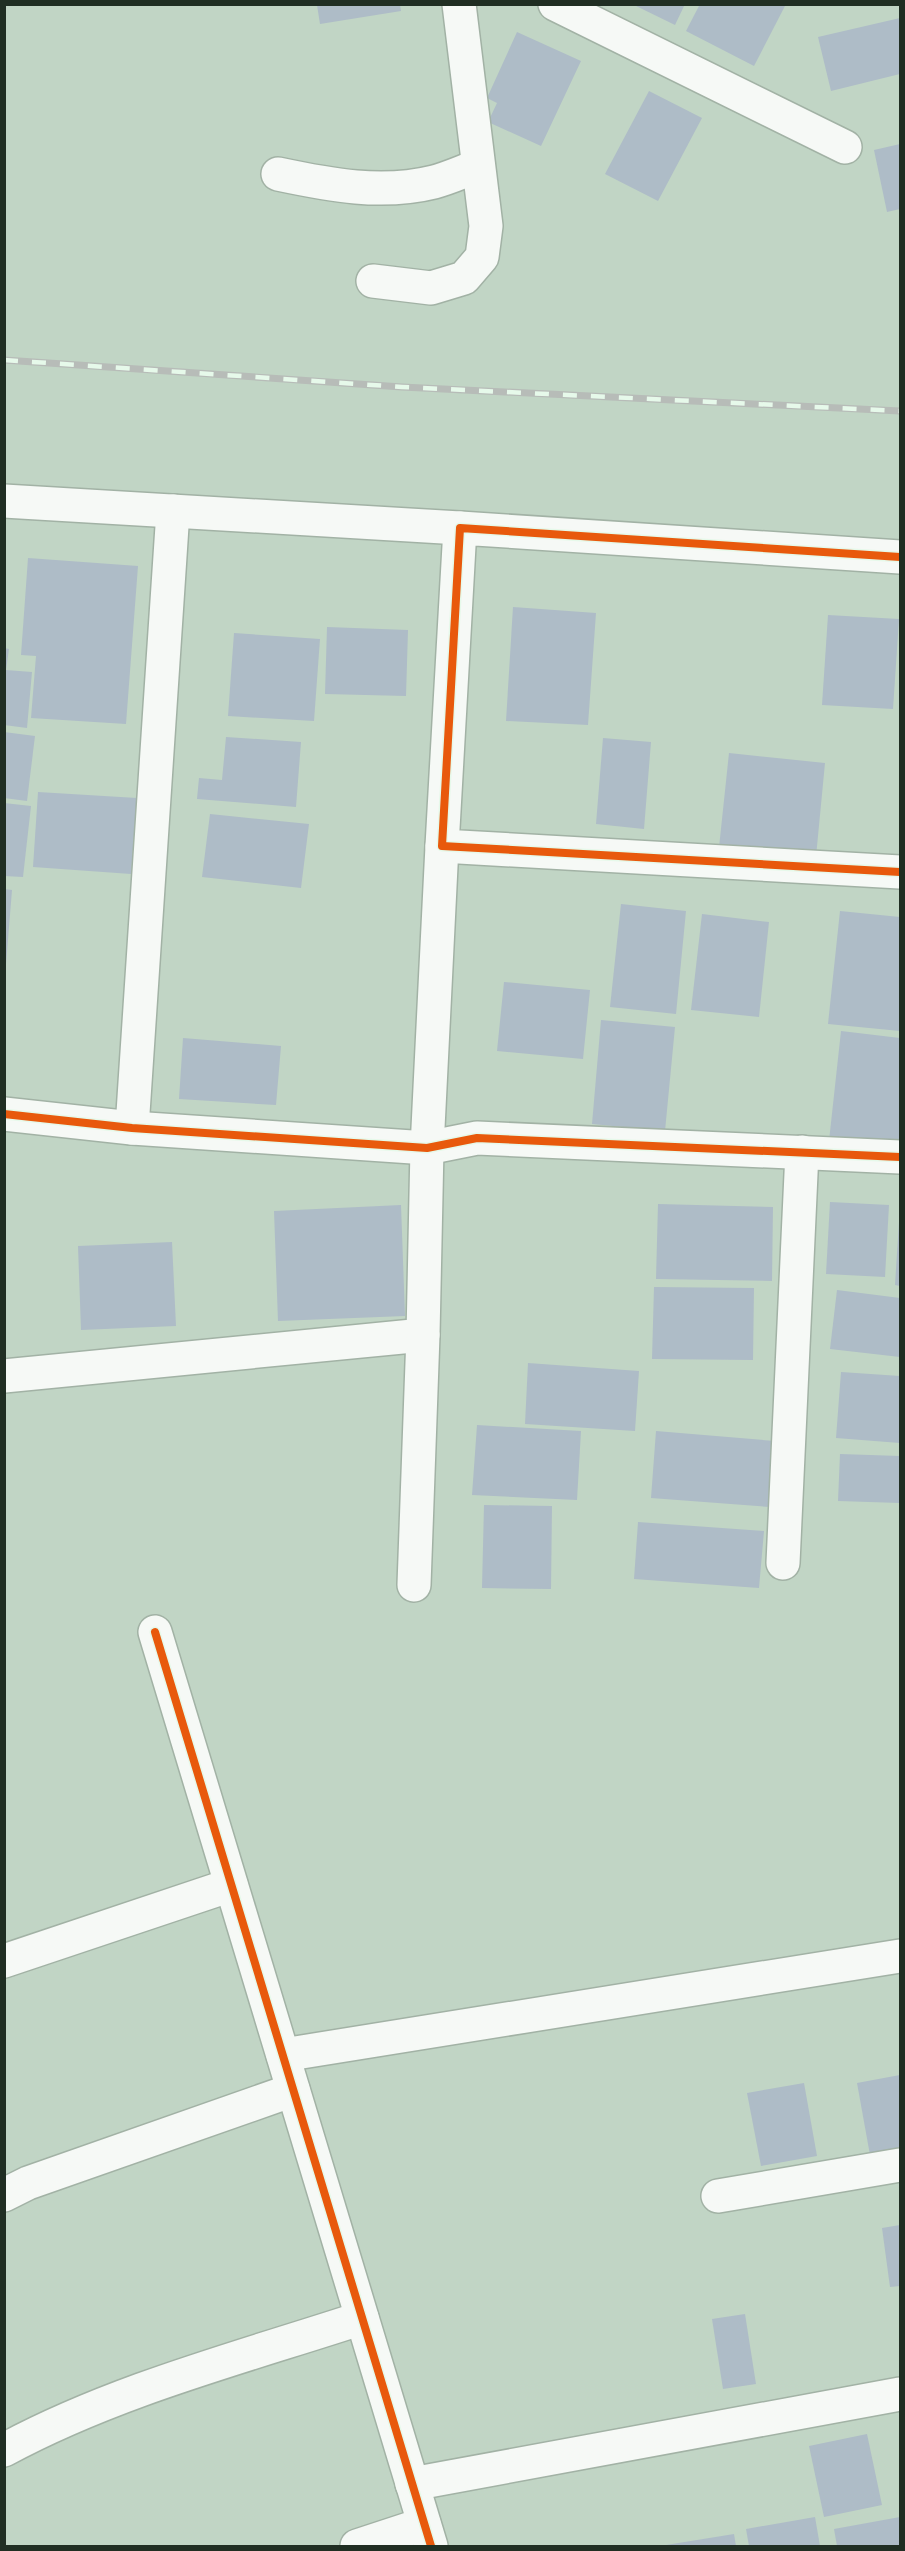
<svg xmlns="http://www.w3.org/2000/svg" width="905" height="2551" font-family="'Titillium Web',sans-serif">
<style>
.building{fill:#aebcc7}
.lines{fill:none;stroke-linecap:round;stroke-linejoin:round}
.minor-casing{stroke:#a2b2a5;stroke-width:36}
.minor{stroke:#f6f9f6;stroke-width:33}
.rail-casing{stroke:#b7bcb8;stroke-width:7}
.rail{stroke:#e6f9ea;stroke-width:4.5;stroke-dasharray:14;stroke-linecap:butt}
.cycleway-casing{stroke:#e6f9ea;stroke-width:11}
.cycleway{stroke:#e8590c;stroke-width:8}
</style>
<rect width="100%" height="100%" fill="#c1d5c5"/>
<!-- building -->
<g class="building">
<path d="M 632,4 L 685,4 L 675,25 Z"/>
<path d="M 700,4 L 786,4 L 754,66 L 686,31 Z"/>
<path d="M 317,5 L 400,5 L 401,11 L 320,24 Z"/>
<path d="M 900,18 L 900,74 L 831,91 L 818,37 Z"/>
<path d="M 517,32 L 581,61 L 541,146 L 488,122 L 497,103 L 487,98 Z"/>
<path d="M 649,91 L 702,118 L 658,201 L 605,174 Z"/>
<path d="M 900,144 L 900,209 L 887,212 L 874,150 Z"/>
<path d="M 28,558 L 138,566 L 126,724 L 31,718 L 36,656 L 21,655 Z"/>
<path d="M 513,607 L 596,613 L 588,725 L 506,721 Z"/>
<path d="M 828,615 L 899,619 L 893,709 L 822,705 Z"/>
<path d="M 327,627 L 408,630 L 406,696 L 325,694 Z"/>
<path d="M 234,633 L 320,639 L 314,721 L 228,716 Z"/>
<path d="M 4,648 L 9,649 L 6,670 L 32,672 L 27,728 L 4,725 Z"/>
<path d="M 4,732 L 35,736 L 27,801 L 4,798 Z"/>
<path d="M 226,737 L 301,742 L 296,807 L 197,799 L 199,778 L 222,780 Z"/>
<path d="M 603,738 L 651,742 L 644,829 L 596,824 Z"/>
<path d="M 729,753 L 825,763 L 815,867 L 718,857 Z"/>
<path d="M 38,792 L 137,798 L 131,874 L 33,867 Z"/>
<path d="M 4,803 L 31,806 L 23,877 L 4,876 Z"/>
<path d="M 210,814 L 309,824 L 301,888 L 202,877 Z"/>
<path d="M 4,889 L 12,890 L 6,964 L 4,964 Z"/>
<path d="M 621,904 L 686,911 L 676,1014 L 610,1007 Z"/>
<path d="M 840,911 L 900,917 L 900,1031 L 828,1024 Z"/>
<path d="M 702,914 L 769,922 L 759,1017 L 691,1010 Z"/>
<path d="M 504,982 L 590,990 L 583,1059 L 497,1051 Z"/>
<path d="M 601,1020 L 675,1027 L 665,1131 L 592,1124 Z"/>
<path d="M 841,1031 L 900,1038 L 900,1149 L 829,1141 Z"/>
<path d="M 183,1038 L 281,1046 L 276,1105 L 179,1099 Z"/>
<path d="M 830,1202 L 889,1205 L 885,1277 L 826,1274 Z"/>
<path d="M 658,1204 L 773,1207 L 772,1281 L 656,1279 Z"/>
<path d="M 401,1205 L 405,1316 L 278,1321 L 274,1211 Z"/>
<path d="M 899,1222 L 900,1222 L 900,1286 L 895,1285 Z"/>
<path d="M 172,1242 L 176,1326 L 81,1330 L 78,1246 Z"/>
<path d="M 654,1287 L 754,1288 L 753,1360 L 652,1359 Z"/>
<path d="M 837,1290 L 900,1298 L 900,1357 L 830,1349 Z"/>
<path d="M 528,1363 L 639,1371 L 635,1431 L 525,1424 Z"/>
<path d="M 841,1372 L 900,1376 L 900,1443 L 836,1438 Z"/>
<path d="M 477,1425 L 581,1431 L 577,1500 L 472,1495 Z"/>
<path d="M 656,1431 L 775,1441 L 770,1507 L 651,1498 Z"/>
<path d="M 840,1454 L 900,1456 L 900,1503 L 838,1501 Z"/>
<path d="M 484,1505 L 552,1506 L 551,1589 L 482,1588 Z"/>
<path d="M 638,1522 L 764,1531 L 759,1588 L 634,1579 Z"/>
<path d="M 900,2075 L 900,2150 L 870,2155 L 857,2083 Z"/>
<path d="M 804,2083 L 817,2156 L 761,2166 L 747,2093 Z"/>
<path d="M 900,2225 L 900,2286 L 890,2287 L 882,2228 Z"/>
<path d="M 745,2314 L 756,2384 L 723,2389 L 712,2319 Z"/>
<path d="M 867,2434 L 882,2505 L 824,2517 L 809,2446 Z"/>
<path d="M 815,2517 L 820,2546 L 749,2546 L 746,2529 Z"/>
<path d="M 900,2517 L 900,2546 L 837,2546 L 834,2529 Z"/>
<path d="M 734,2534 L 736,2546 L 666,2546 L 666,2545 Z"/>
</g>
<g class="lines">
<defs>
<g id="minor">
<path d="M 555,4 L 845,147"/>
<path d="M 278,174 C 330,185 382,195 434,182 C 449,178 464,171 478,166"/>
<path d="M 373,281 L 431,288 L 464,278 L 482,257 L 486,226 L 459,4"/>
<path d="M 4,501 L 460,528"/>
<path d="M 900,557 L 460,528 L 442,846 L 900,872"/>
<path d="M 4,1114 L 132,1128 L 427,1148 L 477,1138 L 900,1157"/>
<path d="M 132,1128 L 173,511"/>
<path d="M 4,1376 L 423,1335"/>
<path d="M 783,1563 L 802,1152"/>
<path d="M 414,1585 L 423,1335 L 427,1148 L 442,846"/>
<path d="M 155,1632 L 431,2546"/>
<path d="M 4,1961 L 231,1885"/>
<path d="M 283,2055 L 900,1956"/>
<path d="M 4,2195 L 28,2183 L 293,2090"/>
<path d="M 718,2196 L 900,2165"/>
<path d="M 4,2450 C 115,2390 243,2357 362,2318"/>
<path d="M 412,2484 L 900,2394"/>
<path d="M 357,2546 L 424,2524"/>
</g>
</defs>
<!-- minor casing -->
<use href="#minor" class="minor-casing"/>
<!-- minor -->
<use href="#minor" class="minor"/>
<defs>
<path id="rail" d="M 4,360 L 402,387 L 900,411"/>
</defs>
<!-- rail casing -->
<use href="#rail" class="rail-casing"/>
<!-- rail -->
<use href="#rail" class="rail"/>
<defs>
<g id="cycleway">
<path d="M 900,557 L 460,528 L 442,846 L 900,872"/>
<path d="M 4,1114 L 132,1128 L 427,1148 L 477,1138 L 900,1157"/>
<path d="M 155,1632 L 431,2546"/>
</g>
</defs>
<!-- cycleway casing -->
<use href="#cycleway" class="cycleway-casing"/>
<!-- cycleway -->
<use href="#cycleway" class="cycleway"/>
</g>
<!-- border -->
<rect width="905" height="2551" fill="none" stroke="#202e23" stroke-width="12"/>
</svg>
